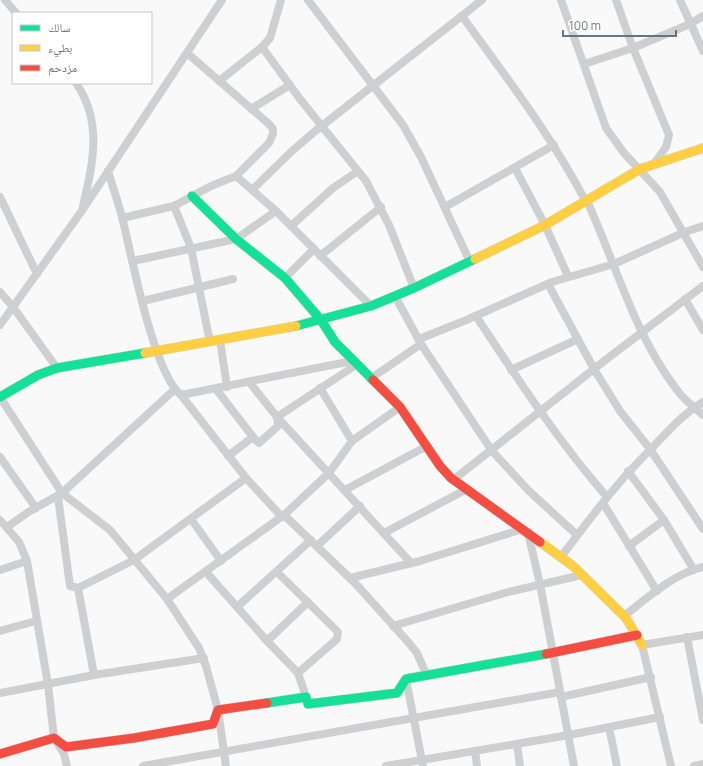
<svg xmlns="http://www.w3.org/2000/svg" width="703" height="766" font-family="Manrope,'Noto Naskh Arabic',sans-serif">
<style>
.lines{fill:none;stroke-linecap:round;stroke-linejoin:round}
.fast-casing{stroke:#d5d6d7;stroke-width:10}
.slow-casing{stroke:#d5d6d7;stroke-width:10}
.jam-casing{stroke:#d5d6d7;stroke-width:10}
.street{stroke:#cecfd0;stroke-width:8}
.fast{stroke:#16e098;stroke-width:9}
.slow{stroke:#ffcf43;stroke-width:9}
.jam{stroke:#f24e42;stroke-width:9}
</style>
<rect width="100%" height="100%" fill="#f9f9f9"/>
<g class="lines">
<defs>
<g id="fast">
<path d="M 192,196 L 236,239 L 285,278 L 321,320 L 335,342 L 373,380"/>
<path d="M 296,326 L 371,306 L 414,288 L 475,259"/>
<path d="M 0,397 L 38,375 L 57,368 L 145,353"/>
<path d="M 267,703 L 306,697 L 308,704 L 397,693 L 406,679 L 546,654"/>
</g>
<g id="slow">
<path d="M 475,259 L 545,225 L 640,169 L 703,148"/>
<path d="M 145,353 L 296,326"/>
<path d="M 540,542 L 573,566 L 626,618 L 642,645"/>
</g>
<g id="jam">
<path d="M 373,380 L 400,407 L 440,466 L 451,478 L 540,542"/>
<path d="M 546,654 L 637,635"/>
<path d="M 0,754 L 54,738 L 66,747 L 134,738 L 213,724 L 218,710 L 267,703"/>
</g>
</defs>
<!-- fast casing -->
<use href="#fast" class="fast-casing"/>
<!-- slow casing -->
<use href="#slow" class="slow-casing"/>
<!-- jam casing -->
<use href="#jam" class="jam-casing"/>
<!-- street -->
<g class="street">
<path d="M 5,0 L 16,13"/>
<path d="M 281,0 L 270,38 L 262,47 L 300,99 L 366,181 L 389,225 L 414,288"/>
<path d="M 308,0 L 403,125 L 421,157 L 470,262"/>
<path d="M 561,0 L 606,128 L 624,153 L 660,192 L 703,267"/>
<path d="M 616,0 L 633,48 L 669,135 L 666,147 L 654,164"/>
<path d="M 680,0 L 703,51"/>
<path d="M 462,16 C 506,77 551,135 586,202"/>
<path d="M 584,64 L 633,48 L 690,24 L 703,16"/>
<path d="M 219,81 L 262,47"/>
<path d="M 76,83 C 103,122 93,163 83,206"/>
<path d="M 251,109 L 290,85"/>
<path d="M 515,168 L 545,225 L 568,276"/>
<path d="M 108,171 C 113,188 119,204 123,221 C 132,258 154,374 181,395 L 246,478 L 282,517"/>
<path d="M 236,176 L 276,211 L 371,306"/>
<path d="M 252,190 L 291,152 L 314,132 L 482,0"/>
<path d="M 0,197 L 37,274"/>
<path d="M 587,201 C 616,264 634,334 677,390 C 684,400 694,407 703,415"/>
<path d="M 174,206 L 191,248 L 210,342"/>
<path d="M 445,207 L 554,145"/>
<path d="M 122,218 L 174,206 L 211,186 L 236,176 L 269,143 L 273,134 L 273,129 L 269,124 L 187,53"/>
<path d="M 291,226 L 333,188 L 358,171"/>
<path d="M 320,256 L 381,207"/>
<path d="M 133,261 L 236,239 L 276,211"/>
<path d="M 285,278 L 314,249"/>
<path d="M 548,284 L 594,369 L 620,411 L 650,449 L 703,529"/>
<path d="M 0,292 L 13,307 L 57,368"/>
<path d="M 395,296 L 421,344 L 492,451 L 529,491 L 577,535"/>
<path d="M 685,299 L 703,330"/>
<path d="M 143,301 L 233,279"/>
<path d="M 476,316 C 517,378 558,441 607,497"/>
<path d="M 0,325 L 81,212 L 222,0"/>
<path d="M 419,339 L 464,321 L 552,282 L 614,264 L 685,232 L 703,226"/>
<path d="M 220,340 L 227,387"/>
<path d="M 511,370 L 578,339"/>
<path d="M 370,379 L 421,344"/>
<path d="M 250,383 L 277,417 L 411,563"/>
<path d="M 320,388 L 352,441"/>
<path d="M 216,389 L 253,437"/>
<path d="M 181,395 L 352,361"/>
<path d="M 0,397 L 62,493 L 174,390"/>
<path d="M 228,456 L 253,437 L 259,443 L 278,426 L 277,417 L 356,365"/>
<path d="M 0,457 L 36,508"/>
<path d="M 628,471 L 664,520 L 694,570"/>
<path d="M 453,480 L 608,358 L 703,286"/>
<path d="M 345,490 L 427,446"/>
<path d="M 58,497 L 70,586 L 78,588 L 94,675"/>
<path d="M 603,503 L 657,591"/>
<path d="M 284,515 L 355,583 L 409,643 L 417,653 L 426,674"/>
<path d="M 191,519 L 221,561"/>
<path d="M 0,520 L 19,542 L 27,561 L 48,685 L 54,738 L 64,754 L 67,766"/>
<path d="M 7,527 L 30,511 L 62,493 L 110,530 L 167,599 L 199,648 L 206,666 L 218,710 L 226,766"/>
<path d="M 384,533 L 467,489"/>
<path d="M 528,533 L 540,584 L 574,766"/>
<path d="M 317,546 L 360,506"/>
<path d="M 629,546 L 664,520"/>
<path d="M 561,557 C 588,521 615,485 647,453 C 665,435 681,415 703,402"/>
<path d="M 0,570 L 27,561"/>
<path d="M 206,572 L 267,641 L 298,673 L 306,697"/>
<path d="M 277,572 L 338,632 L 337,639 L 298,673"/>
<path d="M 350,578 L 420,561 L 523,529"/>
<path d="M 78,588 L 134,560 L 246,478"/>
<path d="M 167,599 L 284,515 L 329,473 L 352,441 L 400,407"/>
<path d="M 237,607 L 311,540"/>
<path d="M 624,616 C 647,598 673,574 703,567"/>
<path d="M 393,626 L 508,592 L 582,575"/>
<path d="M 0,631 L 36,621"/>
<path d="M 687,637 L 703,720"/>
<path d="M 267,641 L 308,602"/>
<path d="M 406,679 L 423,766"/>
<path d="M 0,693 L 94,675 L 204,658"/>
<path d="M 561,697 L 651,677"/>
<path d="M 609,727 L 617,766"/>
<path d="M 517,744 L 520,766"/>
<path d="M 475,751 L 477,766"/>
<path d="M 143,766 L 560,692"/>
<path d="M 386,766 L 569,735 L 660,717"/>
<path d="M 671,766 L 642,645 L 703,635"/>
<path d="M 694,766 L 703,764"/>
</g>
<!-- fast -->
<use href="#fast" class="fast"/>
<!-- slow -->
<use href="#slow" class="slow"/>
<!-- jam -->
<use href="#jam" class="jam"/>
</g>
<!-- legend -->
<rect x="12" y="12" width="140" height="72" fill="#ffffff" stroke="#c1c8cd"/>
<rect x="20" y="25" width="20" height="6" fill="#16e098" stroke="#c1c8cd"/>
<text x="48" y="32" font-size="12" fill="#657683">سالك</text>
<rect x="20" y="45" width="20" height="6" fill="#ffcf43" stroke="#c1c8cd"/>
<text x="48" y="52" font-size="12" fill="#657683">بطيء</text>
<rect x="20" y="65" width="20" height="6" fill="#f24e42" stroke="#c1c8cd"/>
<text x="48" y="72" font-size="12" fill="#657683">مزدحم</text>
<!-- scale -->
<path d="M563 30v6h113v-6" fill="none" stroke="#657683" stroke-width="2"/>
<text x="569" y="30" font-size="12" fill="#657683" stroke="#ffffff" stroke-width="3" paint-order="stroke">100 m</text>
</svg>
